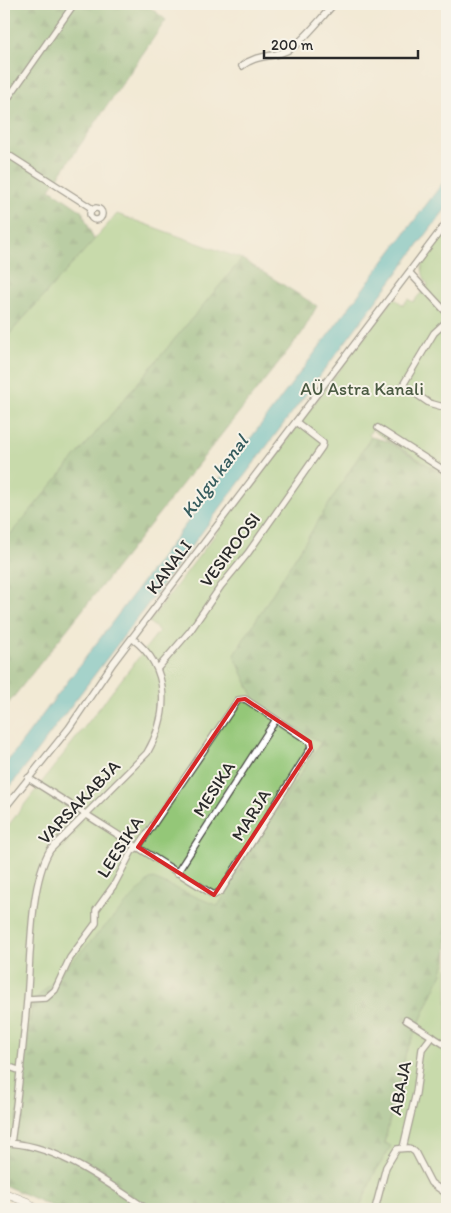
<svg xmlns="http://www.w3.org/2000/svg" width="451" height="1213" font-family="Itim,sans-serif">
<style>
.green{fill:#94c778;stroke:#607952}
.forest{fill:url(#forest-firs);stroke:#516c4a}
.water{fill:#47b6bd;stroke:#397074}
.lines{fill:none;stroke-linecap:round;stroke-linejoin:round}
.minor-casing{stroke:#494844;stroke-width:8}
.tertiary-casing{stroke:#494844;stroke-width:9}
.minor{stroke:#fff;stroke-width:5.5}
.tertiary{stroke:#fff;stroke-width:8}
.marked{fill:none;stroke:#d62828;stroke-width:4;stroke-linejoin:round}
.labels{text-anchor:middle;stroke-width:4;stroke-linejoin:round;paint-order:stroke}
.park-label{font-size:18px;fill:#4a5a42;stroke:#f7f3e8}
.street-label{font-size:18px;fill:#2b2b2b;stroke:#f7f3e8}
.water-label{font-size:19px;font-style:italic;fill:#355c5e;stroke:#f7f3e8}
</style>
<defs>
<pattern id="forest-firs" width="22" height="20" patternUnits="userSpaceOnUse" patternTransform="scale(1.25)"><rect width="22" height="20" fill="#77ac68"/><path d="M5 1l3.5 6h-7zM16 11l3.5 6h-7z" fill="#628c56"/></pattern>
</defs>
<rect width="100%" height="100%" fill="#f7f3e8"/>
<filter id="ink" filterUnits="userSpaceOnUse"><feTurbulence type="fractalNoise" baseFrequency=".02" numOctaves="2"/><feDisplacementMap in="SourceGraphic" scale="10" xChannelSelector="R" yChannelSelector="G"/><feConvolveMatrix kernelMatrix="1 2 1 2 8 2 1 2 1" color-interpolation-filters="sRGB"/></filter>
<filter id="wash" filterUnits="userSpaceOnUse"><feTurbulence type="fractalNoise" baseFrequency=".0096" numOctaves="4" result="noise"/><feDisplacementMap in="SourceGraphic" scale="20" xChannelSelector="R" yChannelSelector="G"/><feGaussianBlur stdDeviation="1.12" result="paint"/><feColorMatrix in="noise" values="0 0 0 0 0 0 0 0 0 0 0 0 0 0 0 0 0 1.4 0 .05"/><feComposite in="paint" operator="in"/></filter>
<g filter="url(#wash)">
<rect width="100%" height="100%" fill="#f2ead5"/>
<!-- green -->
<g class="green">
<path d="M 117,214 L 242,259 L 4,542 L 4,340 Z"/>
<path d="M 447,227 L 447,477 L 375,432 L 373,427 L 369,435 L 371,437 L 234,655 L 257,704 L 321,742 L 257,840 L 218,906 L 32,1003 L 20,1106 L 12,1134 L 4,1137 L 4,831 L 159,631 L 149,622 L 394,298 L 403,305 L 408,299 L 413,302 L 428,285 C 412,261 432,246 447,227 Z"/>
<path d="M 447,951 L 447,1209 L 359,1209 L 374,1174 L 391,1146 L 384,1144 L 406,1052 L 442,973 Z"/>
</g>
<!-- forest -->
<g class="forest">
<path d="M 4,4 L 146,4 L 166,20 L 50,189 L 82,211 L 94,240 L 4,340 Z"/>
<path d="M 242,259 L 317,306 L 302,333 L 4,709 L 4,542 Z"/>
<path d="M 371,437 L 387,441 L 447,477 L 447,951 L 442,973 L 406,1052 L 384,1143 L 391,1146 L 374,1174 L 359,1209 L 54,1209 L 53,1207 L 4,1185 L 4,1137 L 12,1134 L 20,1106 L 32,1003 L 151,878 L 218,906 L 257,840 L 321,743 L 257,704 L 234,655 Z"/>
</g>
<!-- water -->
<path class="water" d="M 447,177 L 447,207 L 4,795 L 4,766 Z"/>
</g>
<g filter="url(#ink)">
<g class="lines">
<defs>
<g id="minor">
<path d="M 242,66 C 257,53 277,59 293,47 C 308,36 321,18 334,4"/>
<path d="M 4,104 L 74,4"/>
<path d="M 4,152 L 93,209"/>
<circle cx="96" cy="214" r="6"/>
<path d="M 410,273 L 447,313"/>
<path d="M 447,321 L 434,333 L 403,385 L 429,403 L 447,408"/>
<path d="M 378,428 L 447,472"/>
<path d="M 158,668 L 190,631 L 221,586 L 248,553 L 322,447 L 323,443 L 296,422"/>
<path d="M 4,809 L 69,728 L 113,663 L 447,222"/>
<path d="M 177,873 L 275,721"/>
<path d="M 28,999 L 46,998 L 55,990 L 70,958 L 96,923 L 96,910 L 114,885 L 132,851 L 138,847 L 238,700 L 245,699 L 310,742 L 311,748 L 221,891 L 214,895 C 152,857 91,817 28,778"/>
<path d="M 406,1020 L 447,1046"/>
<path d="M 4,1065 L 21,1071"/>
<path d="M 4,1143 C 55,1143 106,1182 147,1209"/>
<path d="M 11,1143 C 18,1095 23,1048 27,1000 C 31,958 29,885 50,850 L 147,753 C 169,715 171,668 133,639"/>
<path d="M 403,1148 L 416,1093 L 422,1049 L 432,1036"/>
<path d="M 375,1209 L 386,1167 L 397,1149 L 409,1148 L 415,1152 L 431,1183 L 447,1194"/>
</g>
<path id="tertiary" d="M 4,1193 L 27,1202 L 36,1209"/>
</defs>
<!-- minor casing -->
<use href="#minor" class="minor-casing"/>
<!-- tertiary casing -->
<use href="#tertiary" class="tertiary-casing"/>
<!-- minor -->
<use href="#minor" class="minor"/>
<!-- tertiary -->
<use href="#tertiary" class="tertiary"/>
</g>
</g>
<!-- marked area -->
<path d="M0 0H451V1213H0ZM 245,699 L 310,742 L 311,748 L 214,895 L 138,847 L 238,700 Z" fill="#f2ead5" fill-opacity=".55" fill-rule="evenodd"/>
<path class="marked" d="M 245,699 L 310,742 L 311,748 L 214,895 L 138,847 L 238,700 Z"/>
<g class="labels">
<!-- park labels -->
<g class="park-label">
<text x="362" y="395">AÜ Astra Kanali</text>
</g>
<!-- street labels -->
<g class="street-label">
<text transform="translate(230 550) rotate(-53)" y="6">VESIROOSI</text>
<text transform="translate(169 567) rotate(-53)" y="6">KANALI</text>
<text transform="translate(214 789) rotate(-57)" y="6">MESIKA</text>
<text transform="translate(79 802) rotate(-46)" y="6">VARSAKABJA</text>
<text transform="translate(251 815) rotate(-58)" y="6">MARJA</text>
<text transform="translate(120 847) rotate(-57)" y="6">LEESIKA</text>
<text transform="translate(400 1088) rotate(-79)" y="6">ABAJA</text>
</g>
<!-- water labels -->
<g class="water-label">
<text transform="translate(214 476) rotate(-53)" y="7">Kulgu kanal</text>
</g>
</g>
<!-- margin -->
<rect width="451" height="1213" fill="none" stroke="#f7f3e8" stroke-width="20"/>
<!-- scale -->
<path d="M264 50v8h154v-8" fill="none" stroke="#2b2b2b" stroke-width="2.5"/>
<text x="271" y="50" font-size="15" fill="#2b2b2b" stroke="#f7f3e8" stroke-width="4" paint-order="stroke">200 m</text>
</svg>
